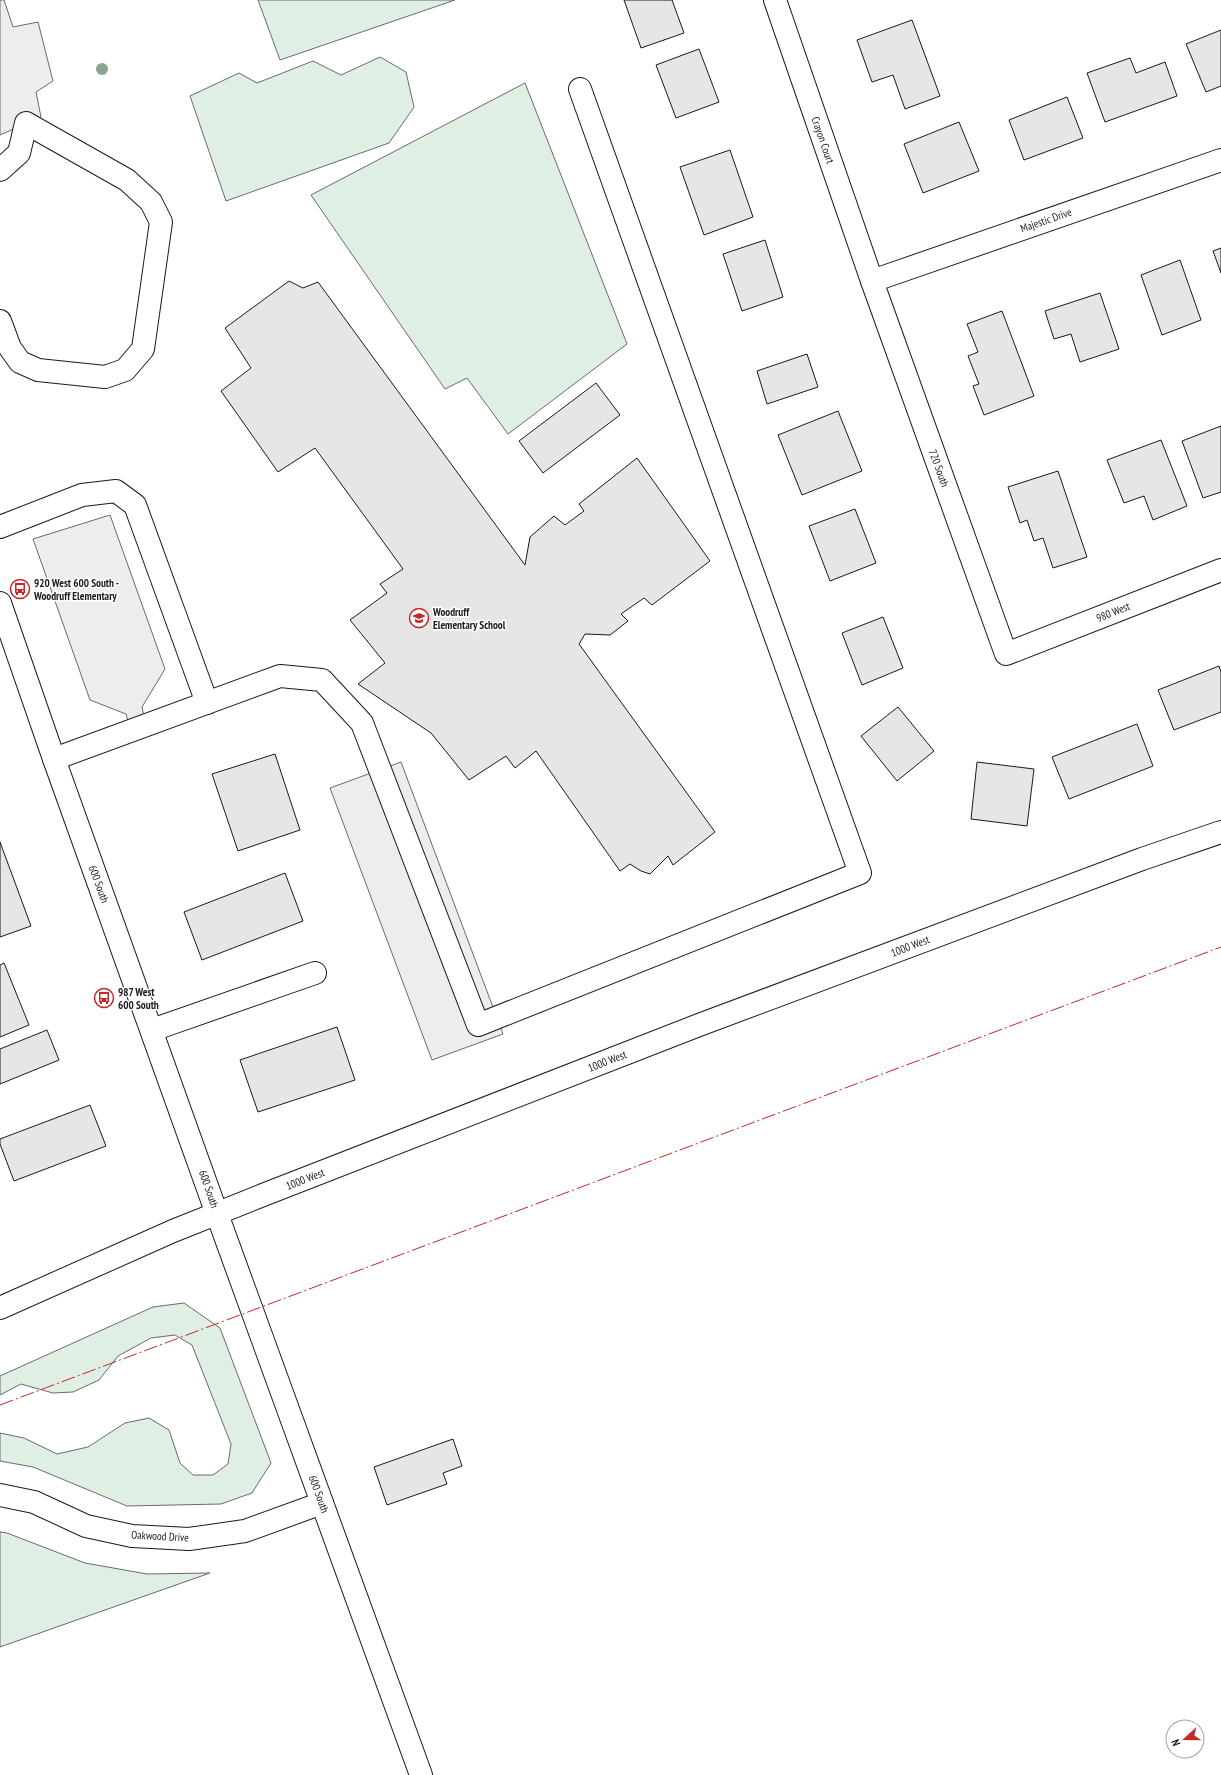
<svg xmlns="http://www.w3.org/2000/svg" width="1221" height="1775" font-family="'PT Sans Narrow',sans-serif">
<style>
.green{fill:#e0efe3;stroke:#6a6a6a}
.parking{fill:#ededed;stroke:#6a6a6a}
.building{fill:#e6e6e6;stroke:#1a1a1a}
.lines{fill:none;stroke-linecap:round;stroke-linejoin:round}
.minor-casing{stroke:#1a1a1a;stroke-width:24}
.major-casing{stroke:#1a1a1a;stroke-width:24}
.minor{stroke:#fff;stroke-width:22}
.major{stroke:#fff;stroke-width:22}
.power{stroke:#c62828;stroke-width:1;stroke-dasharray:14 3 2 3;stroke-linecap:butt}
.tree{fill:#8aa48f}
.labels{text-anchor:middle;stroke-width:3;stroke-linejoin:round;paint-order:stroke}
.street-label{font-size:11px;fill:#1a1a1a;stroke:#fff}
.poi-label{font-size:11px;font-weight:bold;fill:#1a1a1a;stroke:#fff;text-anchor:start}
</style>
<rect width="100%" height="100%" fill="#fff"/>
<!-- green -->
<g class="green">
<path d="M 258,0 L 455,0 L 280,60 Z"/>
<path d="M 380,57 L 406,72 L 414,107 L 389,143 L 226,201 L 190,96 L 239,73 L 257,83 L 313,61 L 341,75 Z"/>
<path d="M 525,83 L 627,344 L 508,434 L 467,378 L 445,389 L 311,195 Z"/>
<path d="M 184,1303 L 220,1328 L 271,1463 L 252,1493 L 221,1504 L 127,1506 L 33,1467 L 0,1461 L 0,1433 L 24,1438 L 57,1454 L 88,1447 L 125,1423 L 149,1418 L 169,1430 L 180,1463 L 193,1475 L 213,1475 L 228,1464 L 231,1444 L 192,1345 L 175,1335 L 151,1338 L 118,1356 L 99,1380 L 73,1392 L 53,1393 L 21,1384 L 0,1395 L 0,1376 L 153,1307 Z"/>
<path d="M 0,1532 L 7,1533 L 85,1563 L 147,1574 L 210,1573 L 0,1647 Z"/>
</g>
<!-- parking -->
<g class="parking">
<path d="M 0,0 L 4,0 L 13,27 L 38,22 L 53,81 L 36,92 L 41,117 L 0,135 Z"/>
<path d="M 110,515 L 165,669 L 142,707 L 145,722 L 130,728 L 126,714 L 90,700 L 33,539 Z"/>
<path d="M 401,762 L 503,1034 L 432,1060 L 330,788 Z"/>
</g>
<!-- building -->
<g class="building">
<path d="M 624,0 L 672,0 L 684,33 L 641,48 Z"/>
<path d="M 912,20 L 940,96 L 905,109 L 893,75 L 872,82 L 857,40 Z"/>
<path d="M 1221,30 L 1221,86 L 1206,92 L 1186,44 Z"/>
<path d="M 699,49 L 719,102 L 676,118 L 656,65 Z"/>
<path d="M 1130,58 L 1136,73 L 1165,62 L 1177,96 L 1105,122 L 1087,73 Z"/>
<path d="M 1067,97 L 1083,138 L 1024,160 L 1009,120 Z"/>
<path d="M 959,122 L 979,171 L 923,193 L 904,144 Z"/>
<path d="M 730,150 L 753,217 L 704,235 L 680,167 Z"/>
<path d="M 765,240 L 783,297 L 742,311 L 723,254 Z"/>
<path d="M 1221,248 L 1221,273 L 1213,251 Z"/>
<path d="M 1180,260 L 1201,320 L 1162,335 L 1141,275 Z"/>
<path d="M 289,281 L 303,288 L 318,282 L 525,565 L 530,537 L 554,516 L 565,525 L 584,511 L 579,504 L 637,458 L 710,561 L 652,605 L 644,598 L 621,614 L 628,621 L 610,635 L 585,634 L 579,644 L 715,832 L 673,865 L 668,856 L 650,874 L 641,871 L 630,864 L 620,871 L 536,751 L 515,768 L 506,756 L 469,780 L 431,733 L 358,684 L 385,663 L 350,620 L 387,593 L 380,584 L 403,569 L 315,448 L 278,472 L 221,391 L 251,368 L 225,328 Z"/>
<path d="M 1100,293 L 1119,349 L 1080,362 L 1071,334 L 1054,339 L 1045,311 Z"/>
<path d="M 1002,311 L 1034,396 L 984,415 L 973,386 L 979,384 L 968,356 L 978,352 L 967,324 Z"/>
<path d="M 807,354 L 818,387 L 767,404 L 757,371 Z"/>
<path d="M 596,383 L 620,415 L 543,473 L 519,441 Z"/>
<path d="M 838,411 L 862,471 L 802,495 L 778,435 Z"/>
<path d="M 1221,426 L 1221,492 L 1203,498 L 1182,441 Z"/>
<path d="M 1161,440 L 1187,506 L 1153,520 L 1144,496 L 1124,503 L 1107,460 Z"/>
<path d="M 1058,471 L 1087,557 L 1053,568 L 1043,538 L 1034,541 L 1027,520 L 1020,523 L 1008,487 Z"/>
<path d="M 855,509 L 876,563 L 830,581 L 809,526 Z"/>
<path d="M 883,617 L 903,668 L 862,685 L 842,633 Z"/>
<path d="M 1219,666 L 1221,672 L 1221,712 L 1174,730 L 1158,690 Z"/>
<path d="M 898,707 L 934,751 L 897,781 L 861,736 Z"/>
<path d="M 1137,724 L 1153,766 L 1069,799 L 1052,757 Z"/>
<path d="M 275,754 L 300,830 L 238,851 L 212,774 Z"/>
<path d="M 977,762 L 1034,769 L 1027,826 L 971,819 Z"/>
<path d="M 0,842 L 31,926 L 0,937 Z"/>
<path d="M 285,873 L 303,921 L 202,960 L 184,912 Z"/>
<path d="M 4,963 L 29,1025 L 0,1037 L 0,965 Z"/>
<path d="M 337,1027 L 355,1080 L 258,1112 L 240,1060 Z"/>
<path d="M 47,1030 L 59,1060 L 0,1084 L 0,1049 Z"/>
<path d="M 90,1105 L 106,1146 L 14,1181 L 0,1144 L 0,1139 Z"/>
<path d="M 453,1439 L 462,1466 L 443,1473 L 447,1484 L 387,1505 L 374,1467 Z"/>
</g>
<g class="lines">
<defs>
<g id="minor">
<path d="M 775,0 L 872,281 L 1006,654 L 1221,570"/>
<path d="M 0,170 L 19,153 L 26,123 L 127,180 L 151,202 L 161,222 L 143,349 L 125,370 L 105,377 L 38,370 L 20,362 L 10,348 L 0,321"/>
<path d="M 872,281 L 1221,160"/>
<path d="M 0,527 L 82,495 L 116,491 L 135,505 L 207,703"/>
<path d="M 0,603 L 54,759 L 217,1214"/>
<path d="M 54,759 L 280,676 L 322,680 L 362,723 L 478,1025 L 860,873 L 580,89"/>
<path d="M 152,1030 L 315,973"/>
<path d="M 0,1495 L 34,1502 L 86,1526 L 132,1536 L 189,1539 L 245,1531 L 322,1503"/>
</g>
<g id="major">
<path d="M 217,1214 L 421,1775"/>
<path d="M 0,1308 L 173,1231 L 263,1195 L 699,1025 L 1142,859 L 1221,832"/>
</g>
</defs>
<!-- minor casing -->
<use href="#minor" class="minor-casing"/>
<!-- major casing -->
<use href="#major" class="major-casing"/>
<!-- minor -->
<use href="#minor" class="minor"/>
<!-- major -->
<use href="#major" class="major"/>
<!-- power -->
<path class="power" d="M 0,1405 L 1221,947"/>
</g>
<!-- trees -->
<circle class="tree" cx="102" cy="69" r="6"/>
<!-- icons -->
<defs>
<symbol id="bus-ring" viewBox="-11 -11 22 22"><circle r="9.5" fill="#fff" stroke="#c62828" stroke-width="1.5"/><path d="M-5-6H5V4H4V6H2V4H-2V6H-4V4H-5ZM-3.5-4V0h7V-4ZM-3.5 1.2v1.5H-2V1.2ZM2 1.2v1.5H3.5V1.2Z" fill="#c62828"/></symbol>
<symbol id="school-ring" viewBox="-11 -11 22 22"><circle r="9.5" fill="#fff" stroke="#c62828" stroke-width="1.5"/><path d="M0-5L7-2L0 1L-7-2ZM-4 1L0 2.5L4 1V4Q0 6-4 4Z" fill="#c62828"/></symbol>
</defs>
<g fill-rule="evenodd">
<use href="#bus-ring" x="9" y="578" width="22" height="22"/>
<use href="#school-ring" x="408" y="607" width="22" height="22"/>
<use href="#bus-ring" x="93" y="987" width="22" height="22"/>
</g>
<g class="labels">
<!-- street labels -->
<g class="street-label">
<text transform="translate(823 140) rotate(71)" y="4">Crayon Court</text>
<text transform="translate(1046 220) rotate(-19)" y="4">Majestic Drive</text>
<text transform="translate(939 468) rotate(70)" y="4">720 South</text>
<text transform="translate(1113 612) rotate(-22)" y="4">980 West</text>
<text transform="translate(99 884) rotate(70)" y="4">600 South</text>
<text transform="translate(910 946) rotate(-21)" y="4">1000 West</text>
<text transform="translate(607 1061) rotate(-21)" y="4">1000 West</text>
<text transform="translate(305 1179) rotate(-21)" y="4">1000 West</text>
<text transform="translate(209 1189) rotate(71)" y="4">600 South</text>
<text transform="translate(319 1494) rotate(70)" y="4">600 South</text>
<text transform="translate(160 1536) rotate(3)" y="4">Oakwood Drive</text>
</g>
<!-- poi labels -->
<g class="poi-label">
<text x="34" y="587">920 West 600 South -<tspan x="34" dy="13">Woodruff Elementary</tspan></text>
<text x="433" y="616">Woodruff<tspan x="433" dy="13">Elementary School</tspan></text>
<text x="118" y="996">987 West<tspan x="118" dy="13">600 South</tspan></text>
</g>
</g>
<!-- north arrow -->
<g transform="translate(1185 1739) rotate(249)"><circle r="19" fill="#ffffff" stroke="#a3a3a3"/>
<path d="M0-3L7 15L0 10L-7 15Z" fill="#c62828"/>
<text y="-6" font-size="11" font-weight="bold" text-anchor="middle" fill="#1a1a1a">N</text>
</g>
</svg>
